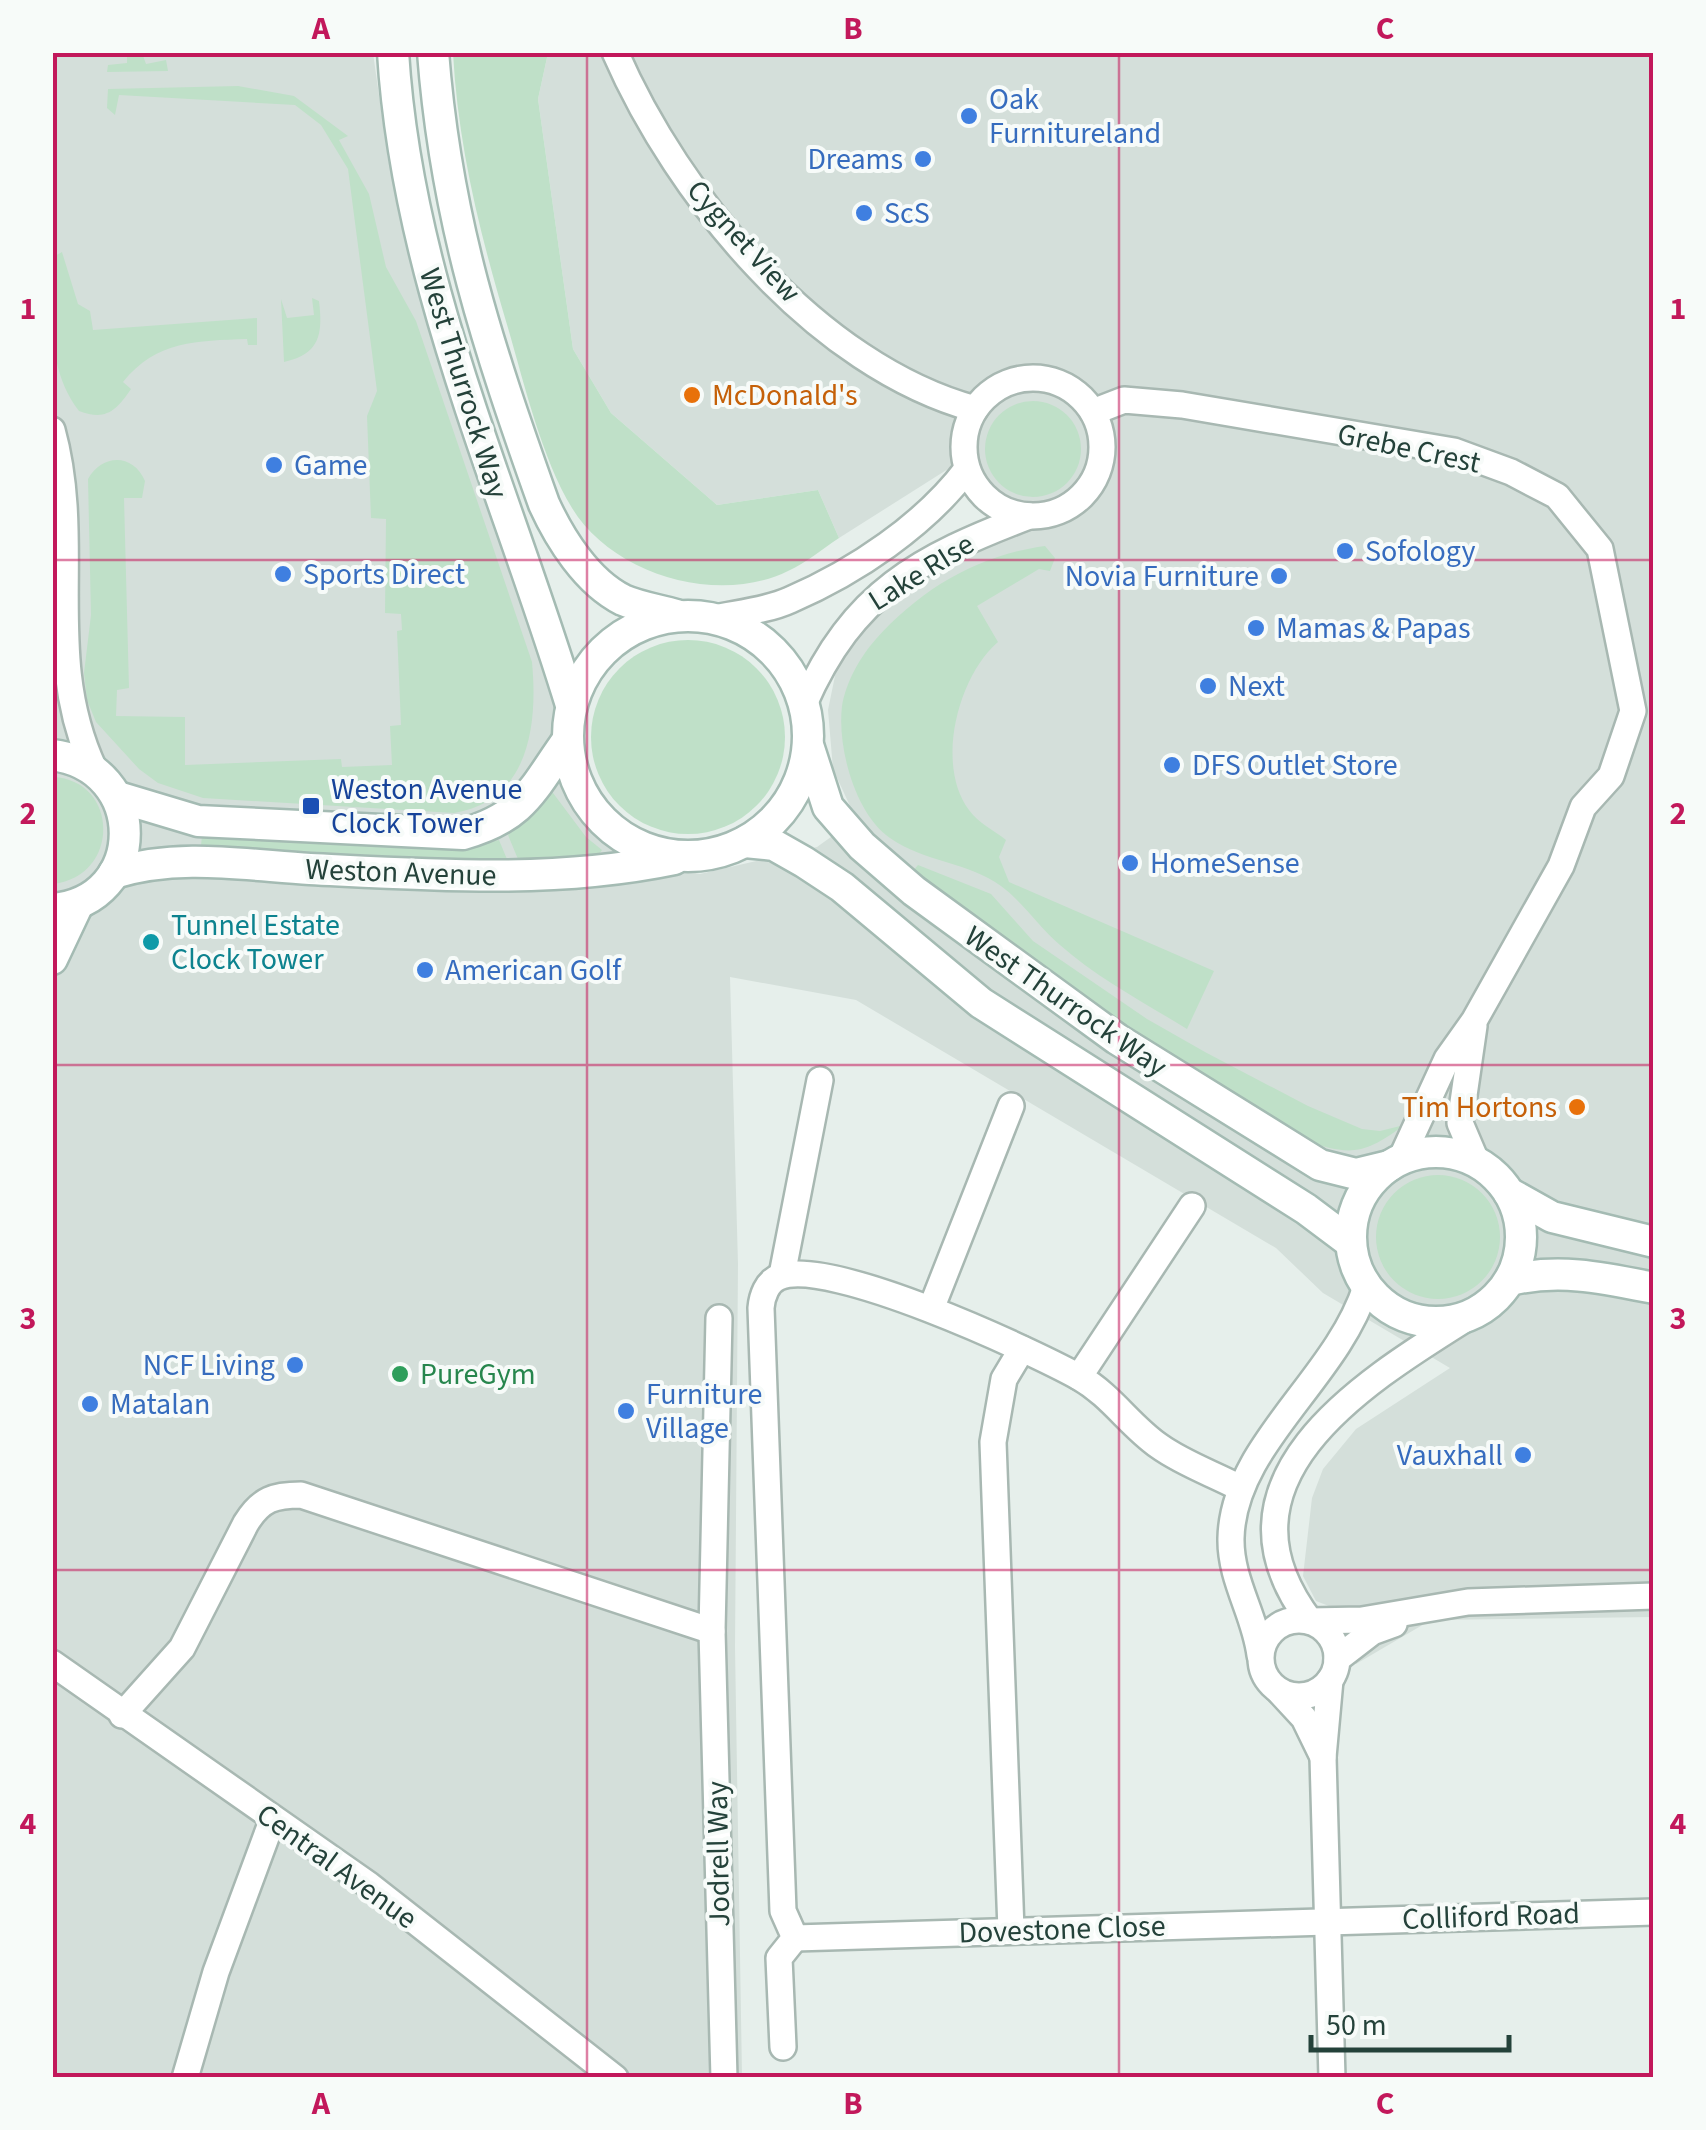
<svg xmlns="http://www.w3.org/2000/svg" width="1706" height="2130" font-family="'Source Sans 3',sans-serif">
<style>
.built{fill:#d4dfda}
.green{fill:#bfe0c8}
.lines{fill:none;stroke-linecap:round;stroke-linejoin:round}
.street-casing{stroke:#a8b8b2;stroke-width:30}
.secondary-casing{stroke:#a4bbb3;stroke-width:35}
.street{stroke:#fff;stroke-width:25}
.secondary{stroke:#fff;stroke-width:30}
.grid{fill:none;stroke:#c2185b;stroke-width:2.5;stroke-opacity:0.55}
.shop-dot{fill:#3f7fe0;stroke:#f7fbf9;stroke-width:4}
.food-dot{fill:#e8710a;stroke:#f7fbf9;stroke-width:4}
.transit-dot{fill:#1a4fb4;stroke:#f7fbf9;stroke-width:4}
.culture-dot{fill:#0f9aa8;stroke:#f7fbf9;stroke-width:4}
.leisure-dot{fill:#2e9e5b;stroke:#f7fbf9;stroke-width:4}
.labels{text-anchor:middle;stroke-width:8;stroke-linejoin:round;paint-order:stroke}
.shop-label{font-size:30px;fill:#366cbe;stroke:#f7fbf9;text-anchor:start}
.street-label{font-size:30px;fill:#24423a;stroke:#f7fbf9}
.food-label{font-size:30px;fill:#c56008;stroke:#f7fbf9;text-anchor:start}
.transit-label{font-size:30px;fill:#164399;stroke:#f7fbf9;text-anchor:start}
.culture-label{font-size:30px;fill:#0d838f;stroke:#f7fbf9;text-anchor:start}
.leisure-label{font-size:30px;fill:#27864d;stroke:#f7fbf9;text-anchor:start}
.neatline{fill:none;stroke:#c2185b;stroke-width:4}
.grid-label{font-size:32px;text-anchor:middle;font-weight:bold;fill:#c2185b}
</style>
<rect width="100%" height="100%" fill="#e6efeb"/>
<!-- built -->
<path class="built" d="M 52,53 L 373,53 L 388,159 L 455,412 L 556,686 L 561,787 L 620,858 L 700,874 L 817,847 L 856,819 L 833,769 L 828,710 L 836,671 L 866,625 L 912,587 L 972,551 L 1022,534 L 967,457 L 839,538 L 818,490 L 717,505 L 611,413 L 573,349 L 538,99 L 548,53 L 1653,53 L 1653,1617 L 1431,1620 L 1356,1664 L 1352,1615 L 1316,1601 L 1303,1576 L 1312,1498 L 1323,1469 L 1356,1429 L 1450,1368 L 1323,1293 L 1276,1248 L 856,1000 L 730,977 L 738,1264 L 735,1647 L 742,2077 L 53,2077 Z"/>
<!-- green -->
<g class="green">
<path d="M 127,52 L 142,53 L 146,64 L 166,60 L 168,71 L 107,72 L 108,65 L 127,63 Z"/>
<path d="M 453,53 L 548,53 L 538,99 L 573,349 L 611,413 L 717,505 L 818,490 L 839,538 C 822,549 806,563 788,571 C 717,606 612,574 572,508 C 542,459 524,383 508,328 C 481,238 458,147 453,53 Z"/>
<path d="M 238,86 L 294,96 L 348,136 L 339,140 L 369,194 L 386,267 L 416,321 L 532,662 C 538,725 529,801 454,813 L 203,798 L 158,783 L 139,769 L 96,722 L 87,700 L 84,673 L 91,615 L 88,479 C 102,454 133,453 145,481 L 142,498 L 124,498 L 129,688 L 117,690 L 116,716 L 185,717 L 185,765 L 341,759 L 342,767 L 392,765 L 390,726 L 401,725 L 397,631 L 402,630 L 401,614 L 385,613 L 386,519 L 371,518 L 367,416 L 377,391 L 348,169 L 321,125 L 295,105 L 119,95 L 115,115 L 107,108 L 108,89 Z"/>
<path d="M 62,252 L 78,304 L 90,311 L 93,330 L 257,318 L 257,345 L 248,345 L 247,339 C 197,341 157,340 123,382 L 131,389 C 116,411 106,421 79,411 C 45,367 52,309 53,257 Z"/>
<path d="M 312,298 L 319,301 C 323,334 320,354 284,362 L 281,299 L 287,318 L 314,315 Z"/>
<circle cx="1033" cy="449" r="48"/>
<path d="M 1045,546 L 1055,558 L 1050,571 L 1039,569 L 977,606 L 998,642 C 958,676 935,765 969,810 C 977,822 995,831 1006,840 L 999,857 L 1009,882 L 1214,971 L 1187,1029 C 1145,1003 1097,978 1060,945 C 1039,927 1023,902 1001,886 C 968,862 924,862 890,838 C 855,814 837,747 842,706 C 846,682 860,657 876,639 C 921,589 978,555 1045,546 Z"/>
<circle cx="688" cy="737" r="97"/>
<path d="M 53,777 C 119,780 121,876 53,884 Z"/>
<path d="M 550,789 L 586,837 L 602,850 L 599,854 L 520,864 L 508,835 L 538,808 Z"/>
<path d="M 202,835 L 456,850 L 499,840 L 509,864 L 201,846 Z"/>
<path d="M 918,865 L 991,894 L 1033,941 L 1147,1019 L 1205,1052 L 1308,1106 L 1362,1129 L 1380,1131 L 1404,1125 C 1363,1156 1349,1156 1301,1139 L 1098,1011 L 912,872 Z"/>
<circle cx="1438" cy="1237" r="62"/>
</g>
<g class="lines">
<defs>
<g id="street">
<path d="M 615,52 C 678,197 817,366 975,409"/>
<circle cx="1033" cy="447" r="69"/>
<path d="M 1093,412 L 1124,400 L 1182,405 L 1454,451 L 1511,472 L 1557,496 L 1600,549 L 1633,711 L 1611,776 L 1583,807 L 1561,866 L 1474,1021 L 1447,1059 L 1401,1159"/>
<path d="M 52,430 C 84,546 41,656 94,769"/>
<path d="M 715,618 C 739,613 768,610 790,600 C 855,572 925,525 967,469"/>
<path d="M 804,704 C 853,592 919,558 1029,516"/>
<path d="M 1474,1026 L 1460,1123 L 1477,1163"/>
<path d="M 782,1275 L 820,1080"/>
<path d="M 931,1309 L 1011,1106"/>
<path d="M 1473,1314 C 1366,1381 1202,1479 1310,1621 L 1362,1620 L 1468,1602 L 1654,1596"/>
<path d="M 719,1318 L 712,1631 L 724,2078"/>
<path d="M 1079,1377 L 1192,1206"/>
<circle cx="1299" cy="1658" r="38"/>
<path d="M 1260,1655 C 1255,1614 1230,1580 1231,1538 C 1233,1445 1336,1380 1366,1287"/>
<path d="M 1337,1659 L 1372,1632 L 1394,1624"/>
<path d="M 52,1663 L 369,1885 L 615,2078"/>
<path d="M 1330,1680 L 1323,1757 L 1332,2078"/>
<path d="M 1279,1691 L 1304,1718 L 1323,1757"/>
<path d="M 122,1715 L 182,1648 L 246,1523 C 261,1499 274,1495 301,1495 L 712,1631"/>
<path d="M 1011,1930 L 993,1442 L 1004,1379 L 1022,1349"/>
<path d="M 795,1938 L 1654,1912"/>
<path d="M 783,2047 L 779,1958 L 795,1938 L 783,1911 L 761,1308 C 762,1296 767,1282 779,1277 C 828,1256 1030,1350 1079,1377 C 1112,1396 1129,1425 1159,1446 C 1184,1464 1214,1474 1240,1488"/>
<path d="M 185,2078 L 216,1972 L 272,1821"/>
</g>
<g id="secondary">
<path d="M 393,52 C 407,282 505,488 571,705"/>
<path d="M 433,52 C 446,221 488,347 544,504 C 560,539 587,582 623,600 C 639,607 659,610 676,615"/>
<circle cx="688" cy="736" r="120"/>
<path d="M 809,748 L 828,807 L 862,846 L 914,891 L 1117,1039 L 1320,1165 L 1356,1174 L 1389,1166"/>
<path d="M 52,755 C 149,767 149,901 52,909"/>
<path d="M 118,797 L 198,821 L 463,834 C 524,817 532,790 567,741"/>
<path d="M 745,842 L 774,845 L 804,862 L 842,887 L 981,1003 L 1306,1209 L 1350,1242"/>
<path d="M 114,873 C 178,853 245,865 310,869 C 432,875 554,884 674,859"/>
<path d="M 52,959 L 78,904"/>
<circle cx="1436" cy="1237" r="85"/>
<path d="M 1509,1193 L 1552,1217 L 1654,1242"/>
<path d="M 1510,1280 C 1560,1268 1604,1278 1654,1288"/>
</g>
</defs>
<!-- street casing -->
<use href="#street" class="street-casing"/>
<!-- secondary casing -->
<use href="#secondary" class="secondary-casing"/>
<!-- street -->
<use href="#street" class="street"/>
<!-- secondary -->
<use href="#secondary" class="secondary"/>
</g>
<!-- grid -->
<path class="grid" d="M 587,52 L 587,2078M 1119,52 L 1119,2078M 52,560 L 1654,560M 52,1065 L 1654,1065M 52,1570 L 1654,1570"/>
<!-- markers -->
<g class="shop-dot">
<circle cx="969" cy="116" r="10"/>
<circle cx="923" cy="159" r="10"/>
<circle cx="864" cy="213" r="10"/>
<circle cx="274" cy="465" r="10"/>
<circle cx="1345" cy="551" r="10"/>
<circle cx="283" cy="574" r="10"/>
<circle cx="1279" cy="576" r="10"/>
<circle cx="1256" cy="628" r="10"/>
<circle cx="1208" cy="686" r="10"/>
<circle cx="1172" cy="765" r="10"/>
<circle cx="1130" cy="863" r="10"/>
<circle cx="425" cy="970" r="10"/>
<circle cx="295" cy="1365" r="10"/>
<circle cx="90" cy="1404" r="10"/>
<circle cx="626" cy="1411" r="10"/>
<circle cx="1523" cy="1455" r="10"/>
</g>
<g class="food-dot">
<circle cx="692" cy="395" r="10"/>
<circle cx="1577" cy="1107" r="10"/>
</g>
<rect class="transit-dot" x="301" y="796" width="20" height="20" rx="5"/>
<circle class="culture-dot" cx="151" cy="942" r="10"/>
<circle class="leisure-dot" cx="400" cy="1374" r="10"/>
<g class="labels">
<!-- shop labels -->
<g class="shop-label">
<text x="989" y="109">Oak<tspan x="989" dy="34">Furnitureland</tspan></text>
<text x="903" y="169" text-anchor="end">Dreams</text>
<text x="884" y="223">ScS</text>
<text x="294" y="475">Game</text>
<text x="1365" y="561">Sofology</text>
<text x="303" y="584">Sports Direct</text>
<text x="1259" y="586" text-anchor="end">Novia Furniture</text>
<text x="1276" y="638">Mamas &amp; Papas</text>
<text x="1228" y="696">Next</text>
<text x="1192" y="775">DFS Outlet Store</text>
<text x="1150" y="873">HomeSense</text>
<text x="445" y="980">American Golf</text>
<text x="275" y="1375" text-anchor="end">NCF Living</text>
<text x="646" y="1404">Furniture<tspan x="646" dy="34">Village</tspan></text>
<text x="110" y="1414">Matalan</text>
<text x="1503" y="1465" text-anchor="end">Vauxhall</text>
</g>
<!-- street labels -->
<g class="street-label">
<text transform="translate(744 241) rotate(48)" y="10">Cygnet View</text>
<text transform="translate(464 383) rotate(73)" y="10">West Thurrock Way</text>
<text transform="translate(1409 448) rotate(12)" y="10">Grebe Crest</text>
<text transform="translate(921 572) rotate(-32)" y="10">Lake RIse</text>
<text transform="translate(401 872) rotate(2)" y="10">Weston Avenue</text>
<text transform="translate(1066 1001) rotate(35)" y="10">West Thurrock Way</text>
<text transform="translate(718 1854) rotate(-91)" y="10">Jodrell Way</text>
<text transform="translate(337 1866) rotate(36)" y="10">Central Avenue</text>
<text transform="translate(1491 1916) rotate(-2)" y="10">Colliford Road</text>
<text transform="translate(1062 1929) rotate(-2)" y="10">Dovestone Close</text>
</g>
<!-- food labels -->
<g class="food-label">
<text x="712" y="405">McDonald's</text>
<text x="1557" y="1117" text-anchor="end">Tim Hortons</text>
</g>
<!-- transit labels -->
<g class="transit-label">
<text x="331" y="799">Weston Avenue<tspan x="331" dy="34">Clock Tower</tspan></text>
</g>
<!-- culture labels -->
<g class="culture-label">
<text x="171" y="935">Tunnel Estate<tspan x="171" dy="34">Clock Tower</tspan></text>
</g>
<!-- leisure labels -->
<g class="leisure-label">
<text x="420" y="1384">PureGym</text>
</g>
</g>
<!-- border -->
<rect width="1706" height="2130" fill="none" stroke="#f7fbf9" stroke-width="110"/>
<!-- scale -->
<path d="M1311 2035v15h198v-15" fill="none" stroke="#24423a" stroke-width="5"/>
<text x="1326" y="2035" font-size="30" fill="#24423a" stroke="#f7fbf9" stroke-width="8" paint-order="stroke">50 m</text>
<rect x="55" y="55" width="1596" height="2020" class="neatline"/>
<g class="grid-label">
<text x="321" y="39">A</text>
<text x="853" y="39">B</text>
<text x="1385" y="39">C</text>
<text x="28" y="319">1</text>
<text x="1678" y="319">1</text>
<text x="28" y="824">2</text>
<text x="1678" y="824">2</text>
<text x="28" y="1329">3</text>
<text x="1678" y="1329">3</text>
<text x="28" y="1834">4</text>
<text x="1678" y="1834">4</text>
<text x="321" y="2114">A</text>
<text x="853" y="2114">B</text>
<text x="1385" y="2114">C</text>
</g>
</svg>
